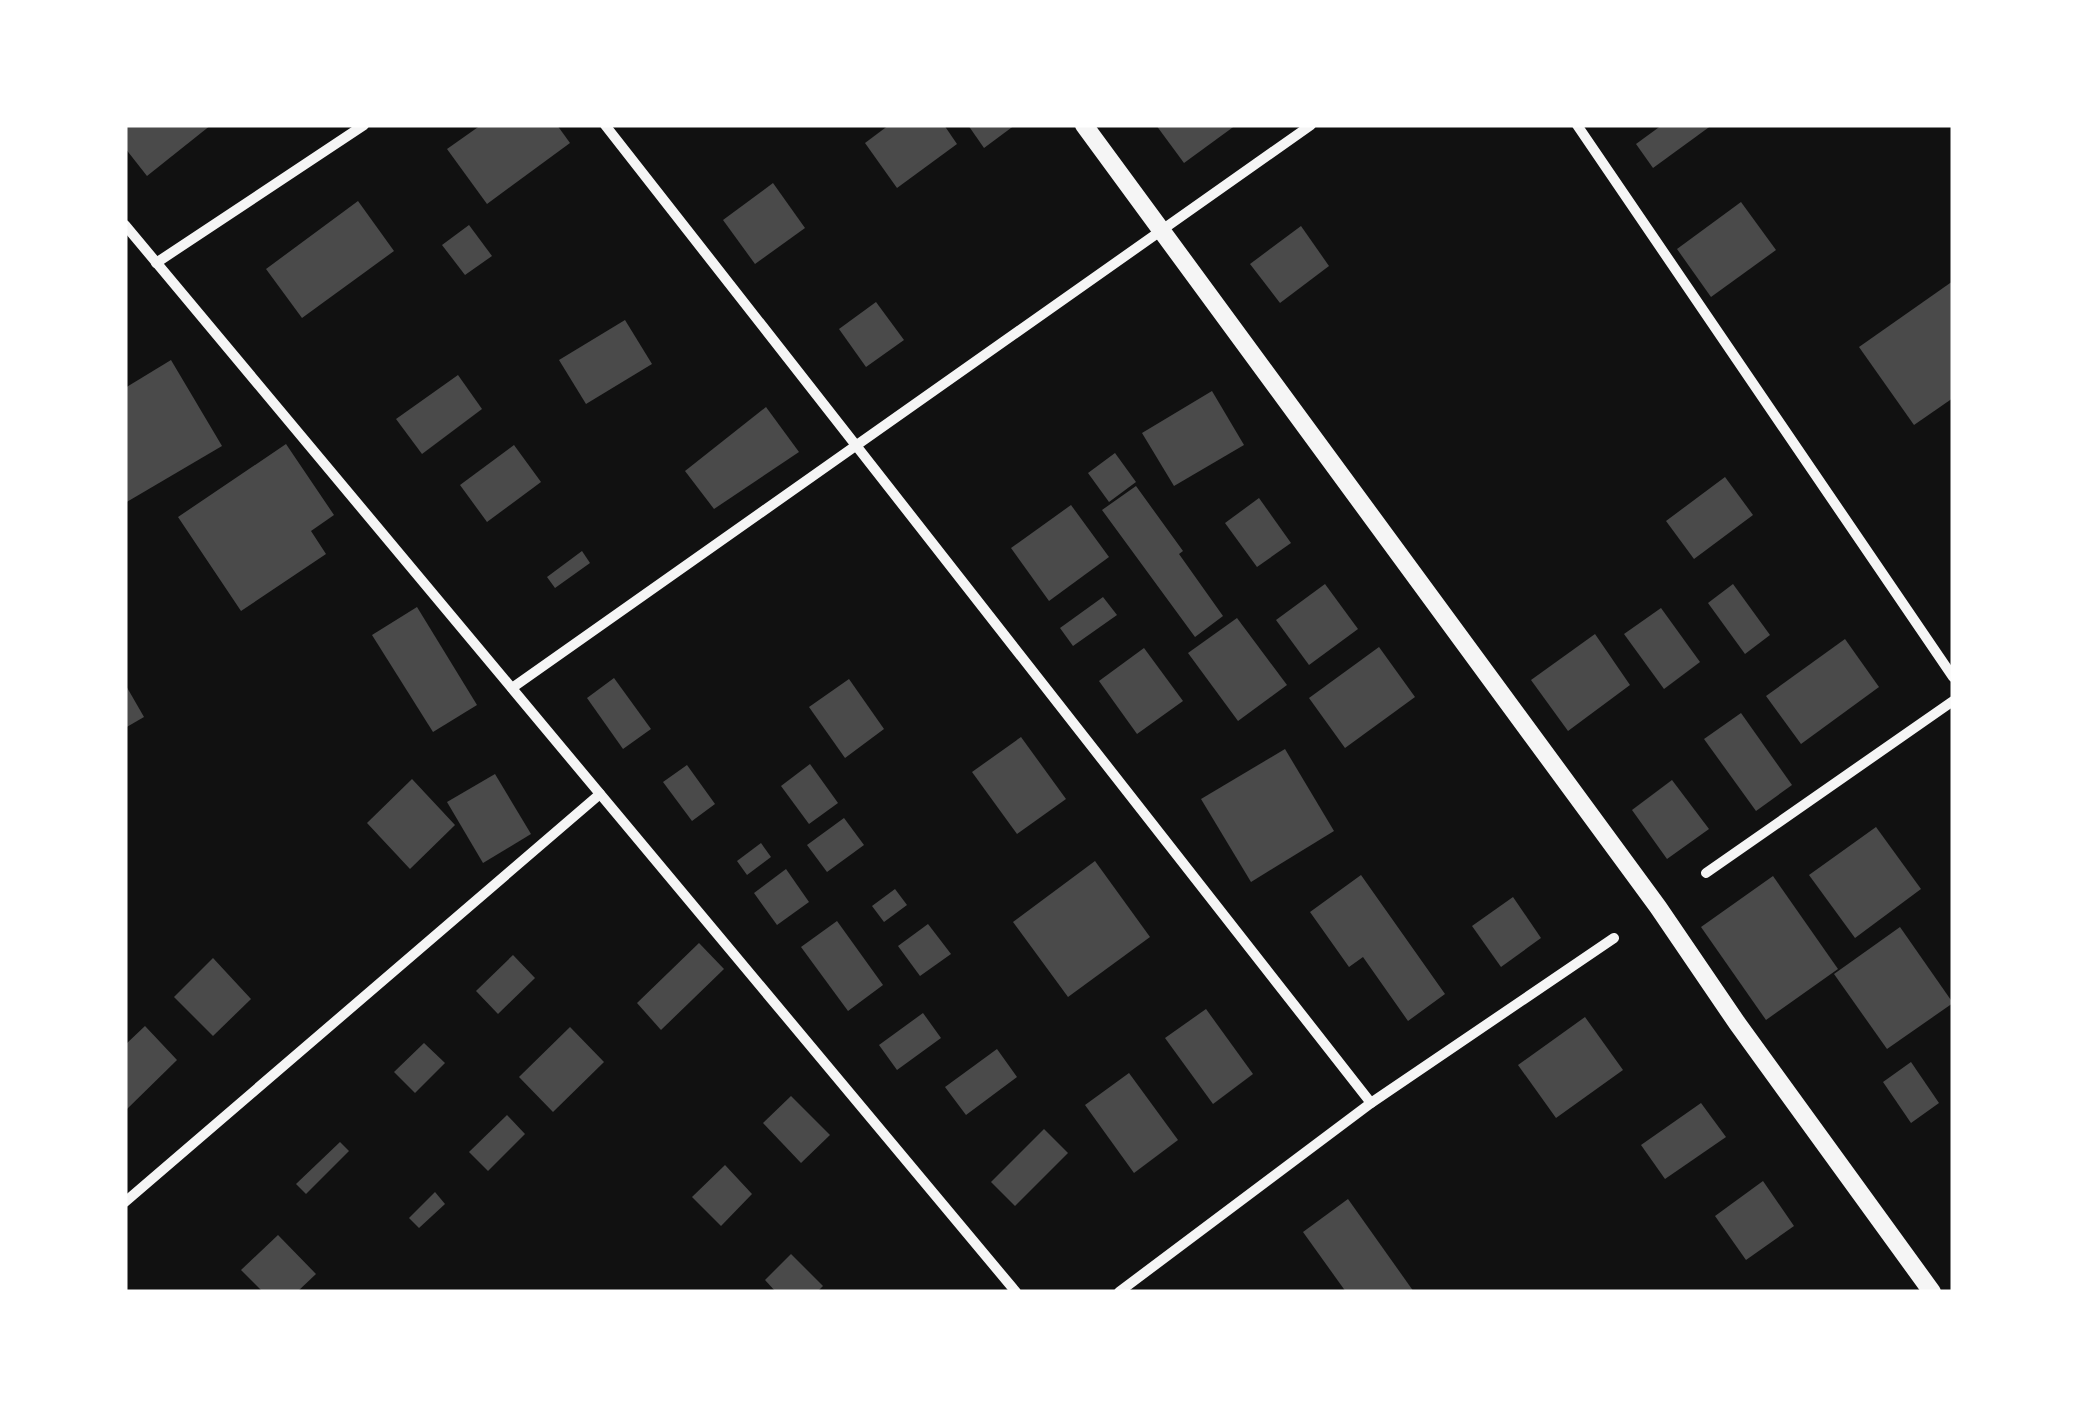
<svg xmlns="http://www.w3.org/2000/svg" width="2078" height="1417" font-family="Signika,sans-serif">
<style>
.building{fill:#4a4a4a}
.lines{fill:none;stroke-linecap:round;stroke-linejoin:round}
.minor{stroke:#f5f5f5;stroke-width:10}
.tertiary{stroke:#f5f5f5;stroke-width:18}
</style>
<rect width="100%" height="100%" fill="#111"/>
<!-- building -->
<g class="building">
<path d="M 125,125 L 211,125 L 147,176 L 125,148 Z"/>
<path d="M 481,125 L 557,125 L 570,143 L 487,204 L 447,149 Z"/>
<path d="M 889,125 L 944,125 L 957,144 L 897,188 L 865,143 Z"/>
<path d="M 968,125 L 1015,125 L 984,148 Z"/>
<path d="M 1156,125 L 1236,125 L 1184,163 Z"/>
<path d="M 1662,125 L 1712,125 L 1653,168 L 1636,144 Z"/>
<path d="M 773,183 L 805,228 L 755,264 L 723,220 Z"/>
<path d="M 358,201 L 394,251 L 302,318 L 266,269 Z"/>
<path d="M 1741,202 L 1776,250 L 1711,297 L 1677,249 Z"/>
<path d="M 469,225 L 492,256 L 465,275 L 442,245 Z"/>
<path d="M 1301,226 L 1329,266 L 1280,303 L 1250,264 Z"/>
<path d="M 1953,281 L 1953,398 L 1914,425 L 1859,347 Z"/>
<path d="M 876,302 L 904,340 L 866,367 L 839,329 Z"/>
<path d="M 625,320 L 652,364 L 586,404 L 559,360 Z"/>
<path d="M 171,360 L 222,446 L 125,503 L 125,388 Z"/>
<path d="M 458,375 L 482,409 L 422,454 L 396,419 Z"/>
<path d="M 1212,391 L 1244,445 L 1174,486 L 1142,433 Z"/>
<path d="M 766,407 L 799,452 L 714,509 L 685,471 Z"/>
<path d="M 286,444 L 334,515 L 311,531 L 326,554 L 241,611 L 178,517 Z"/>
<path d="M 514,445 L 541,482 L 487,522 L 460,485 Z"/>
<path d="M 1115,453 L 1136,482 L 1109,502 L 1088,473 Z"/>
<path d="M 1725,477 L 1753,515 L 1694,559 L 1666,521 Z"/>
<path d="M 1136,486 L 1183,551 L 1179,554 L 1223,616 L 1195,637 L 1102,510 Z"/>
<path d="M 1259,498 L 1291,543 L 1257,567 L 1225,523 Z"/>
<path d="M 1071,505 L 1109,557 L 1049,601 L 1011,548 Z"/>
<path d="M 582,551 L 590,563 L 555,588 L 547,577 Z"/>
<path d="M 1325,584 L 1358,629 L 1309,665 L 1276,620 Z"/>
<path d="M 1733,584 L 1770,635 L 1745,654 L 1708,603 Z"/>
<path d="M 1103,597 L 1117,615 L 1073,646 L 1060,628 Z"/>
<path d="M 417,607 L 477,705 L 433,732 L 372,635 Z"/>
<path d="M 1661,608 L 1700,662 L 1664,689 L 1624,634 Z"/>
<path d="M 1237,618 L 1287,685 L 1238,721 L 1188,653 Z"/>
<path d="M 1595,634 L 1630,685 L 1568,731 L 1531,680 Z"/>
<path d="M 1845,639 L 1879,687 L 1801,744 L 1766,696 Z"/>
<path d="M 1379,647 L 1415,697 L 1345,748 L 1309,698 Z"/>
<path d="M 1144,648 L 1183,701 L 1137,734 L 1099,681 Z"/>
<path d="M 614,678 L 651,729 L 623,749 L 587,698 Z"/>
<path d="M 849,679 L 884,729 L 845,758 L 809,707 Z"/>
<path d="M 125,684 L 144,717 L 125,728 Z"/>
<path d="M 1741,713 L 1792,785 L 1756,811 L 1704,739 Z"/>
<path d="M 1021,737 L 1066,799 L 1017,834 L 972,772 Z"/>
<path d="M 1285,749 L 1334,831 L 1251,882 L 1201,799 Z"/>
<path d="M 810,764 L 838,803 L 809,824 L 781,786 Z"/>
<path d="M 687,765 L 715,804 L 692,821 L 663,782 Z"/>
<path d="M 495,774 L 531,834 L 483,863 L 447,802 Z"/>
<path d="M 412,779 L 455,825 L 410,869 L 367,823 Z"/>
<path d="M 1672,780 L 1709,829 L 1667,859 L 1632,810 Z"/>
<path d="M 844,818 L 864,845 L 827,872 L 807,845 Z"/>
<path d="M 1876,827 L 1921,889 L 1855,938 L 1809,875 Z"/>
<path d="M 761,843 L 771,857 L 747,875 L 737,861 Z"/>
<path d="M 1095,861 L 1150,937 L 1068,997 L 1013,922 Z"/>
<path d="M 786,869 L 809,902 L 777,925 L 754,893 Z"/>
<path d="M 1361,875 L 1445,994 L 1408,1021 L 1363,957 L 1349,967 L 1310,912 Z"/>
<path d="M 1773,876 L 1838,969 L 1766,1020 L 1701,927 Z"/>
<path d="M 895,889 L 907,905 L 884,922 L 872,906 Z"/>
<path d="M 1513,897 L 1541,938 L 1501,967 L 1472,926 Z"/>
<path d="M 837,921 L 883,985 L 848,1011 L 801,947 Z"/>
<path d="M 928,924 L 951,954 L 920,976 L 898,946 Z"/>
<path d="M 1900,927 L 1953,1003 L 1887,1049 L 1834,974 Z"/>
<path d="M 699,943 L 724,969 L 661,1030 L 637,1003 Z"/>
<path d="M 513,955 L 535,978 L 498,1014 L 476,991 Z"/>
<path d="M 213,958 L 251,999 L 213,1036 L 174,997 Z"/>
<path d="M 1206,1009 L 1253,1074 L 1213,1104 L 1165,1038 Z"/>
<path d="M 923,1013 L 941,1038 L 897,1070 L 879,1045 Z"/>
<path d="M 1585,1017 L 1623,1070 L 1556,1118 L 1518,1065 Z"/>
<path d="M 145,1026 L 177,1060 L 125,1111 L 125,1045 Z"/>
<path d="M 570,1027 L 604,1062 L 553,1112 L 519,1077 Z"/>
<path d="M 424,1043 L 445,1063 L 415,1093 L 394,1072 Z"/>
<path d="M 997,1049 L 1017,1077 L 966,1115 L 945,1087 Z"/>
<path d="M 1911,1062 L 1939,1103 L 1911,1123 L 1883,1082 Z"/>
<path d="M 1129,1073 L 1178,1140 L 1134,1173 L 1085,1105 Z"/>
<path d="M 791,1096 L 830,1135 L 801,1163 L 763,1123 Z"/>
<path d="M 1701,1103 L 1726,1137 L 1665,1179 L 1641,1145 Z"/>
<path d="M 507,1115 L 525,1134 L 488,1171 L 469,1152 Z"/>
<path d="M 1044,1129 L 1068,1153 L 1015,1206 L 991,1182 Z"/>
<path d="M 340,1142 L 349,1151 L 306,1194 L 296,1184 Z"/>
<path d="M 725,1165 L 752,1194 L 721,1226 L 692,1197 Z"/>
<path d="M 1763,1181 L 1794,1226 L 1746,1260 L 1715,1216 Z"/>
<path d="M 435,1192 L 445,1204 L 419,1228 L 409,1218 Z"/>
<path d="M 1348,1199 L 1414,1292 L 1346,1292 L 1303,1232 Z"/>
<path d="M 278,1235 L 316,1274 L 297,1292 L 263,1292 L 241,1270 Z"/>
<path d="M 791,1254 L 823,1286 L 817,1292 L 776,1292 L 765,1280 Z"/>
</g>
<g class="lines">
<!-- minor -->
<g class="minor">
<path d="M 605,125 L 1371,1103"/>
<path d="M 1577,125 L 1953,677"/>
<path d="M 125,225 L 1016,1292"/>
<path d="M 156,263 L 364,125"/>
<path d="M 512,688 L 1311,125"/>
<path d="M 1706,873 L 1953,701"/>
<path d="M 125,1202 L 600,794"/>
<path d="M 1119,1292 L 1371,1103 L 1614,938"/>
</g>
<!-- tertiary -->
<path class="tertiary" d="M 1084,125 L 1658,907 L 1737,1023 L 1932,1292"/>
</g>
<!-- border -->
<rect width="2078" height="1417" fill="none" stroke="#ffffff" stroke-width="255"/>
</svg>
